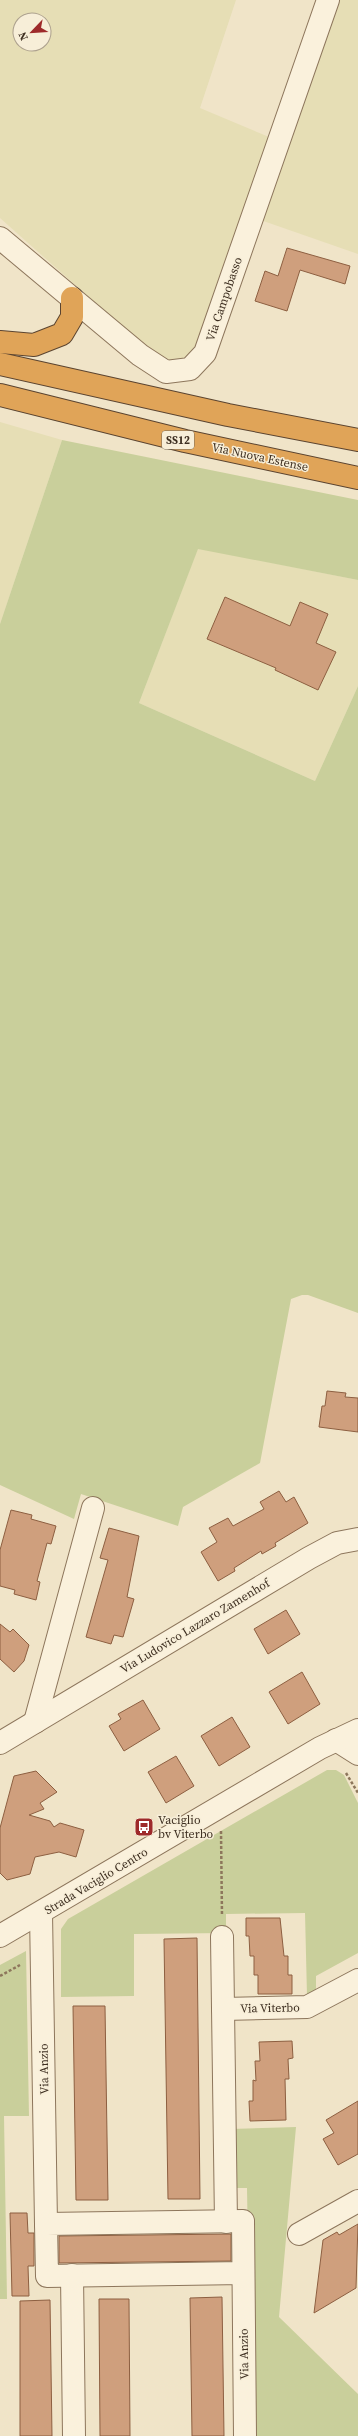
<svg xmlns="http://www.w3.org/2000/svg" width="358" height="2436" font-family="'Source Serif 4',serif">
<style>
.farmland{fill:#e6deb5;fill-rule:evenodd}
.green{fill:#c9cf9b}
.building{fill:#cf9f7d;stroke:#8d5f41}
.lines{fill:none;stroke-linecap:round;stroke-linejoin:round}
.minor-casing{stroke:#8d765c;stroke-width:24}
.highway-casing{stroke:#5b4430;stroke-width:24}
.path{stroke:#8d765c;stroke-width:2.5;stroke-dasharray:3 2;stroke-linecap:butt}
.minor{stroke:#faf1dc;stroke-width:22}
.highway{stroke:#e0a458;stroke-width:22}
.labels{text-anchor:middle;stroke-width:3;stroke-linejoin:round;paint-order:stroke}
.shield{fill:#f7eed8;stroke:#756857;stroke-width:1}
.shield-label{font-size:11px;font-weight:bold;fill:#3d2e20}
.street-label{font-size:12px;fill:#3d2e20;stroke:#f7eed8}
.poi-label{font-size:12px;fill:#3d2e20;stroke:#f7eed8;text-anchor:start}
</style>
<rect width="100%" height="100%" fill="#f0e4c8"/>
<!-- farmland -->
<g class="farmland">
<path d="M 0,0 L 236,0 L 200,108 L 269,137 L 317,0 L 358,0 L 358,254 L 246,215 L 192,359 L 164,364 L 0,218 ZM 20,20 L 44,20 L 44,44 L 20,44 Z"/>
<path d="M 0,422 L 62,440 L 0,624 Z"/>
<path d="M 198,548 L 358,580 L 358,686 L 315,781 L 139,703 Z"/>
</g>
<!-- green -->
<g class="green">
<path d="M 62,440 L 358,500 L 358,580 L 198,549 L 139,703 L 315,781 L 358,686 L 358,1313 L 308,1295 L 302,1295 L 291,1299 L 260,1463 L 183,1507 L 178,1526 L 81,1494 L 74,1519 L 0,1485 L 0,624 Z"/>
<path d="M 327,1770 L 336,1770 L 344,1775 L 358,1803 L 358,1953 L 316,1976 L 316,1996 L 307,1996 L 305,1913 L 226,1914 L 226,1933 L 134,1934 L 134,1996 L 61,1997 L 61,1929 L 68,1919 Z"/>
<path d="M 26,1951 L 29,2116 L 4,2116 L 7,2299 L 0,2299 L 0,1965 Z"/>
<path d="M 296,2127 L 279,2317 L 358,2394 L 358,2436 L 251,2436 L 247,2188 L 233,2188 L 231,2129 Z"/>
</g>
<!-- building -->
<g class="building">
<path d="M 287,248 L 350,266 L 345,284 L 300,270 L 287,311 L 255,301 L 265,271 L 278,276 Z"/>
<path d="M 225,597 L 290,626 L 300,602 L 328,614 L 316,643 L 336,652 L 318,690 L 275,670 L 276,668 L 207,639 Z"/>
<path d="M 327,1391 L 346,1393 L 345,1397 L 358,1398 L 358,1432 L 319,1427 L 322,1406 L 325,1406 Z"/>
<path d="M 279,1491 L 286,1502 L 294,1497 L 308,1523 L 275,1543 L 276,1546 L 262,1554 L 261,1551 L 234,1568 L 235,1571 L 218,1581 L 201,1552 L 217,1542 L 209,1528 L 228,1518 L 233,1526 L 264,1509 L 260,1502 Z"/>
<path d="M 11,1510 L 32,1515 L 31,1519 L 56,1526 L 51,1544 L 47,1543 L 37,1581 L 40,1582 L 36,1600 L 14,1594 L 15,1590 L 0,1586 L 0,1550 Z"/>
<path d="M 109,1528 L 139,1536 L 127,1597 L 134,1599 L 123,1637 L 114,1635 L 111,1644 L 86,1637 L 108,1560 L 100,1558 Z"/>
<path d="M 286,1610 L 300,1634 L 268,1654 L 254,1629 Z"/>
<path d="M 0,1624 L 10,1632 L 13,1629 L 29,1645 L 24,1661 L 14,1672 L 0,1659 Z"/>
<path d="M 302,1672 L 320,1704 L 288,1724 L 269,1692 Z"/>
<path d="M 143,1700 L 160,1729 L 124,1751 L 109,1726 L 121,1719 L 118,1714 Z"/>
<path d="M 232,1717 L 250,1747 L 219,1766 L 201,1736 Z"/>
<path d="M 176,1756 L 194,1786 L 166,1803 L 148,1772 Z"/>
<path d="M 36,1771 L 57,1792 L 40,1803 L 44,1809 L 29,1815 L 50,1821 L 54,1827 L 60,1823 L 84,1830 L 76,1857 L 59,1852 L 35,1857 L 30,1874 L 7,1880 L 0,1873 L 0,1828 L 14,1776 Z"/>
<path d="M 246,1918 L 280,1918 L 284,1956 L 288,1956 L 288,1975 L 292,1975 L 292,1994 L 258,1994 L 258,1975 L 254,1975 L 254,1956 L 250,1956 L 249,1936 L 246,1936 Z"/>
<path d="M 197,1938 L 200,2199 L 168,2199 L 164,1939 Z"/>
<path d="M 73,2006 L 105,2006 L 108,2200 L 76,2200 Z"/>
<path d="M 292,2041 L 293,2058 L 288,2059 L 289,2079 L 285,2079 L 286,2120 L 250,2121 L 249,2101 L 253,2101 L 253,2080 L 256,2081 L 255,2061 L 260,2061 L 259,2042 Z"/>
<path d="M 358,2101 L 358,2154 L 338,2165 L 323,2139 L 334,2133 L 326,2120 Z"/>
<path d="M 10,2213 L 27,2213 L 28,2233 L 34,2233 L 34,2266 L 28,2266 L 29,2296 L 12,2296 Z"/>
<path d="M 358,2224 L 356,2288 L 314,2313 L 323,2240 L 337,2232 L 339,2235 Z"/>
<path d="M 231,2234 L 231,2261 L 59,2263 L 59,2236 Z"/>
<path d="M 222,2297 L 224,2436 L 192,2436 L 190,2298 Z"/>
<path d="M 99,2299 L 129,2299 L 130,2436 L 100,2436 Z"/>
<path d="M 50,2300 L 52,2436 L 20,2436 L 20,2301 Z"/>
</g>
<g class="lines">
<defs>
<g id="minor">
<path d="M 0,238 L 140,355 L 166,372 L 190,369 L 205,353 L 328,0"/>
<path d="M 35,1722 L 93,1508"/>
<path d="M 336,1740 L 358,1754"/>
<path d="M 0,1743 L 309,1558 L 337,1543 L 358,1539"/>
<path d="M 41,1913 L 46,2224"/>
<path d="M 0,1936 L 320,1748 L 358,1730"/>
<path d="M 222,1937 L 226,2222"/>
<path d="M 223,2009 L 307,2007 L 358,1980"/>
<path d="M 299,2234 L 358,2201"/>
<path d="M 243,2273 L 47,2276 L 46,2224 L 243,2221 L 245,2436"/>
<path d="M 72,2275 L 74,2436"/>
</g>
<g id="highway">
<path d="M 0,342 L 34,345 L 62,334 L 72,317 L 72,298"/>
<path d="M 0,364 L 228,415 L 358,440"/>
<path d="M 0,395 L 185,441 L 358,478"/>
</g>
</defs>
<!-- minor casing -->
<use href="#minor" class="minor-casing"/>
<!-- highway casing -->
<use href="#highway" class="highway-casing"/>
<!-- path -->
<g class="path">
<path d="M 346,1773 L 358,1793"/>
<path d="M 221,1831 L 222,1916"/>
<path d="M 0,1976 L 20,1965"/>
</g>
<!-- minor -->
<use href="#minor" class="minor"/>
<!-- highway -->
<use href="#highway" class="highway"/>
</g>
<!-- icons -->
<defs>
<symbol id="bus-square" viewBox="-11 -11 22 22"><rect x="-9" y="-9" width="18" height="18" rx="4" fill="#9e2a2b" stroke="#f7eed8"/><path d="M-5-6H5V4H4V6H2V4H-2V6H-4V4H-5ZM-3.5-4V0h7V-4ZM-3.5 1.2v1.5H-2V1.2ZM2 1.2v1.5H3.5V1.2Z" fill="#fff"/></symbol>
</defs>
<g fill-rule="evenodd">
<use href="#bus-square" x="133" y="1816" width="22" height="22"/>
</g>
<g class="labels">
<!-- shield labels -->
<rect class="shield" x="162" y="431" width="32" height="18" rx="3"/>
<g class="shield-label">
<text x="178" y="444">SS12</text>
</g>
<!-- street labels -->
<g class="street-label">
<text transform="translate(224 299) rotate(-71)" y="4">Via Campobasso</text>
<text transform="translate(260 457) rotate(12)" y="4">Via Nuova Estense</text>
<text transform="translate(195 1626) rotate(-31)" y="4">Via Ludovico Lazzaro Zamenhof</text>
<text transform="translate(96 1881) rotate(-31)" y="4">Strada Vaciglio Centro</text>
<text transform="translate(270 2008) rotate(-1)" y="4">Via Viterbo</text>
<text transform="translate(44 2069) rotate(-91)" y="4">Via Anzio</text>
<text transform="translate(244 2354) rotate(-91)" y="4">Via Anzio</text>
</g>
<!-- poi labels -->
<g class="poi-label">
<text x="158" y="1824">Vaciglio<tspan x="158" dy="14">bv Viterbo</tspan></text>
</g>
</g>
<!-- north arrow -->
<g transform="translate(32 32) rotate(245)"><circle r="19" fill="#f7eed8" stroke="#ada18e"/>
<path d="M0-3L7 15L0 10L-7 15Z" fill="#9e2a2b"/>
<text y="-6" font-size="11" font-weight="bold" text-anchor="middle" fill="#3d2e20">N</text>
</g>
</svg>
